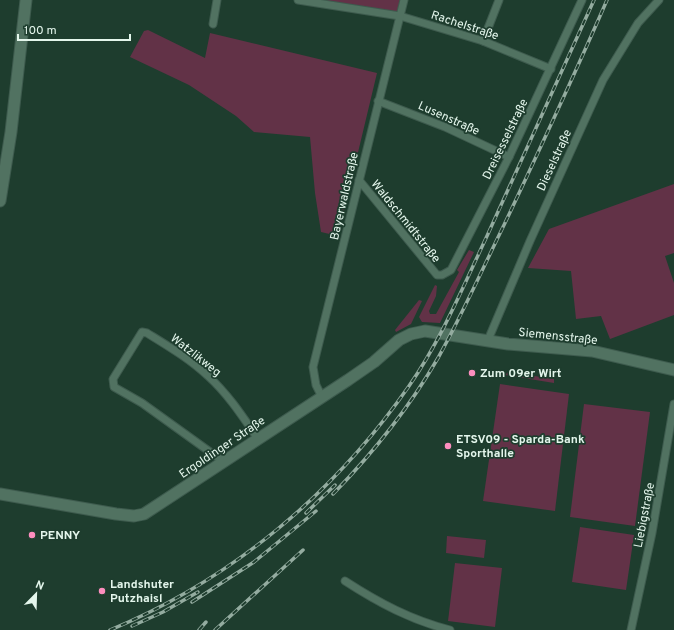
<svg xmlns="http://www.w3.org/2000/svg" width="674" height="630" font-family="Overpass,sans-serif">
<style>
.green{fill:#623247}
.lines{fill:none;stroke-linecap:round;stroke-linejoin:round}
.street-casing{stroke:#3e5b4e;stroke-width:9}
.secondary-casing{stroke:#3e5b4e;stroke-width:13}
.street{stroke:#517261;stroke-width:7}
.secondary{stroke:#517261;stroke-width:11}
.rail-casing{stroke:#94aca0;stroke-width:3.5}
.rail{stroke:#1e3d2e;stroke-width:2;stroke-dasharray:6;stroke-linecap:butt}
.poi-dot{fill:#fd8ebe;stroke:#1e3d2e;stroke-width:1.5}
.labels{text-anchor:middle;stroke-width:3.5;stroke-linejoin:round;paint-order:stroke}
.street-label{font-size:12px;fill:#e4f6ec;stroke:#1e3d2e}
.poi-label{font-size:12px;font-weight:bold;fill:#e4f6ec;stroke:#1e3d2e;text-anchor:start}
</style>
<rect width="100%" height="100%" fill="#1e3d2e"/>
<!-- green -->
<g class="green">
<path d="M 317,0 L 404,0 L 400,16 Z"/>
<path d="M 148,30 L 205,58 L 210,33 L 377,73 L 338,236 L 321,232 L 315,193 L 310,137 L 254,132 L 236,116 L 189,85 L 130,57 L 144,31 Z"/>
<path d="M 674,184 L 674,253 L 665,256 L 674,283 L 674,315 L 610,339 L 601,316 L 576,319 L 571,271 L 528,268 L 549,229 Z"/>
<path d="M 469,250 L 474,252 L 440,323 L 422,322 L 419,317 L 435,285 L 437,286 L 436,296 L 429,311 L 430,314 L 436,314 L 459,272 L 457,270 Z"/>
<path d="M 419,300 L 422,301 L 411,324 L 396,332 L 395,330 Z"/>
<path d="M 508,372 L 554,379 L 554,383 L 505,375 Z"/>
<path d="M 500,384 L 569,394 L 555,511 L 483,501 Z"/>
<path d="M 584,404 L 650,412 L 635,526 L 570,517 Z"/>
<path d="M 580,527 L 634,535 L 626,590 L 572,582 Z"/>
<path d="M 447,536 L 486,540 L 484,558 L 446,553 Z"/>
<path d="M 455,563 L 502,568 L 495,627 L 448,621 Z"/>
</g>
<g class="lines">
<defs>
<g id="street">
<path d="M 298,0 L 400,16 L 483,41 L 551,69"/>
<path d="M 213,24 L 217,0"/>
<path d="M 483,41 L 499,0"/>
<path d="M 378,101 L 445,127 L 509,157"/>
<path d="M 359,180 L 437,275 L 442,275 L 451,270 L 509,157 L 582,0"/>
<path d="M 488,340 L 530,241 L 603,80 L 638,23 L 659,0"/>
<path d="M 322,397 L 316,385 L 313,367 L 404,0"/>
<path d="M 224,462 L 142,403 L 114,387 L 113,379 L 142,332 L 147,333 C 168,346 190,359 208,376 C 228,394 243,417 258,439"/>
<path d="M 345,581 C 379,603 411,620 450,630"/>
<path d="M 631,630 L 652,533 L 674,404"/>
</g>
<g id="secondary">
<path d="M 0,201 L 11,132 L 26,0"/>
<path d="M 0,494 L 116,514 L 134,516 L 144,514 L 348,380 L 374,362 L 399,340 L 411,334 L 425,331 L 508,344 L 592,351 L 674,370"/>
</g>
</defs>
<!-- street casing -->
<use href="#street" class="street-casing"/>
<!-- secondary casing -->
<use href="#secondary" class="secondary-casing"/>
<!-- street -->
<use href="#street" class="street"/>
<!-- secondary -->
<use href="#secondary" class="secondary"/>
<defs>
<g id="rail">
<path d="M 333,494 C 373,453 409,408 438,358 C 462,315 482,270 504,225 C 539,151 574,76 607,0"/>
<path d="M 306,513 L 335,485"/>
<path d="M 192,602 L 254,562 L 316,511"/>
<path d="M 132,626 L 163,612 L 198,592"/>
<path d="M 110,630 C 231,580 334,494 409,386 C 441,340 463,287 487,236 C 523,158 558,79 594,0"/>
<path d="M 199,630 L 206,622"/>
<path d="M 215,630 L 303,550"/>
</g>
</defs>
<!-- rail casing -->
<use href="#rail" class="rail-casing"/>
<!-- rail -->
<use href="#rail" class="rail"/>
</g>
<!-- markers -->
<g class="poi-dot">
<circle cx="472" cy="373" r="4"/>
<circle cx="448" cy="446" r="4"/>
<circle cx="32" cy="535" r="4"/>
<circle cx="102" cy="591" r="4"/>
</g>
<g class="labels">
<!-- street labels -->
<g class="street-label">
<text transform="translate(465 25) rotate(18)" y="4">Rachelstraße</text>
<text transform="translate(449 118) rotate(24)" y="4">Lusenstraße</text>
<text transform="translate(505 139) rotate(-64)" y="4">Dreisesselstraße</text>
<text transform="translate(554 160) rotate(-65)" y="4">Dieselstraße</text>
<text transform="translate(344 196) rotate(-77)" y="4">Bayerwaldstraße</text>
<text transform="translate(406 221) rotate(51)" y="4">Waldschmidtstraße</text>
<text transform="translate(558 336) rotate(6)" y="4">Siemensstraße</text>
<text transform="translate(196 355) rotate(38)" y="4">Watzlikweg</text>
<text transform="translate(222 447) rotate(-34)" y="4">Ergoldinger Straße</text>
<text transform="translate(644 515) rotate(-79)" y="4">Liebigstraße</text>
</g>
<!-- poi labels -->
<g class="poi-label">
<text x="480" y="377">Zum 09er Wirt</text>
<text x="456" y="443">ETSV09 - Sparda-Bank<tspan x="456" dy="14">Sporthalle</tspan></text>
<text x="40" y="539">PENNY</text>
<text x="110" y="588">Landshuter<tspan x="110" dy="14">Putzhaisl</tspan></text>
</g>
</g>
<!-- north arrow -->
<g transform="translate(36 594) rotate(23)" stroke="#1e3d2e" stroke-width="3" paint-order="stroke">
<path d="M0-3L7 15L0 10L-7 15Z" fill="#e4f6ec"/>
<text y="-6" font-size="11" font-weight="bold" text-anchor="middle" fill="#e4f6ec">N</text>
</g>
<!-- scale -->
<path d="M18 34v6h112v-6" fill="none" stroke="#e4f6ec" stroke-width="2"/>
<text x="24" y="34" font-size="12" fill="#e4f6ec" stroke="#1e3d2e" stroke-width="3" paint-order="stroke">100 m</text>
</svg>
